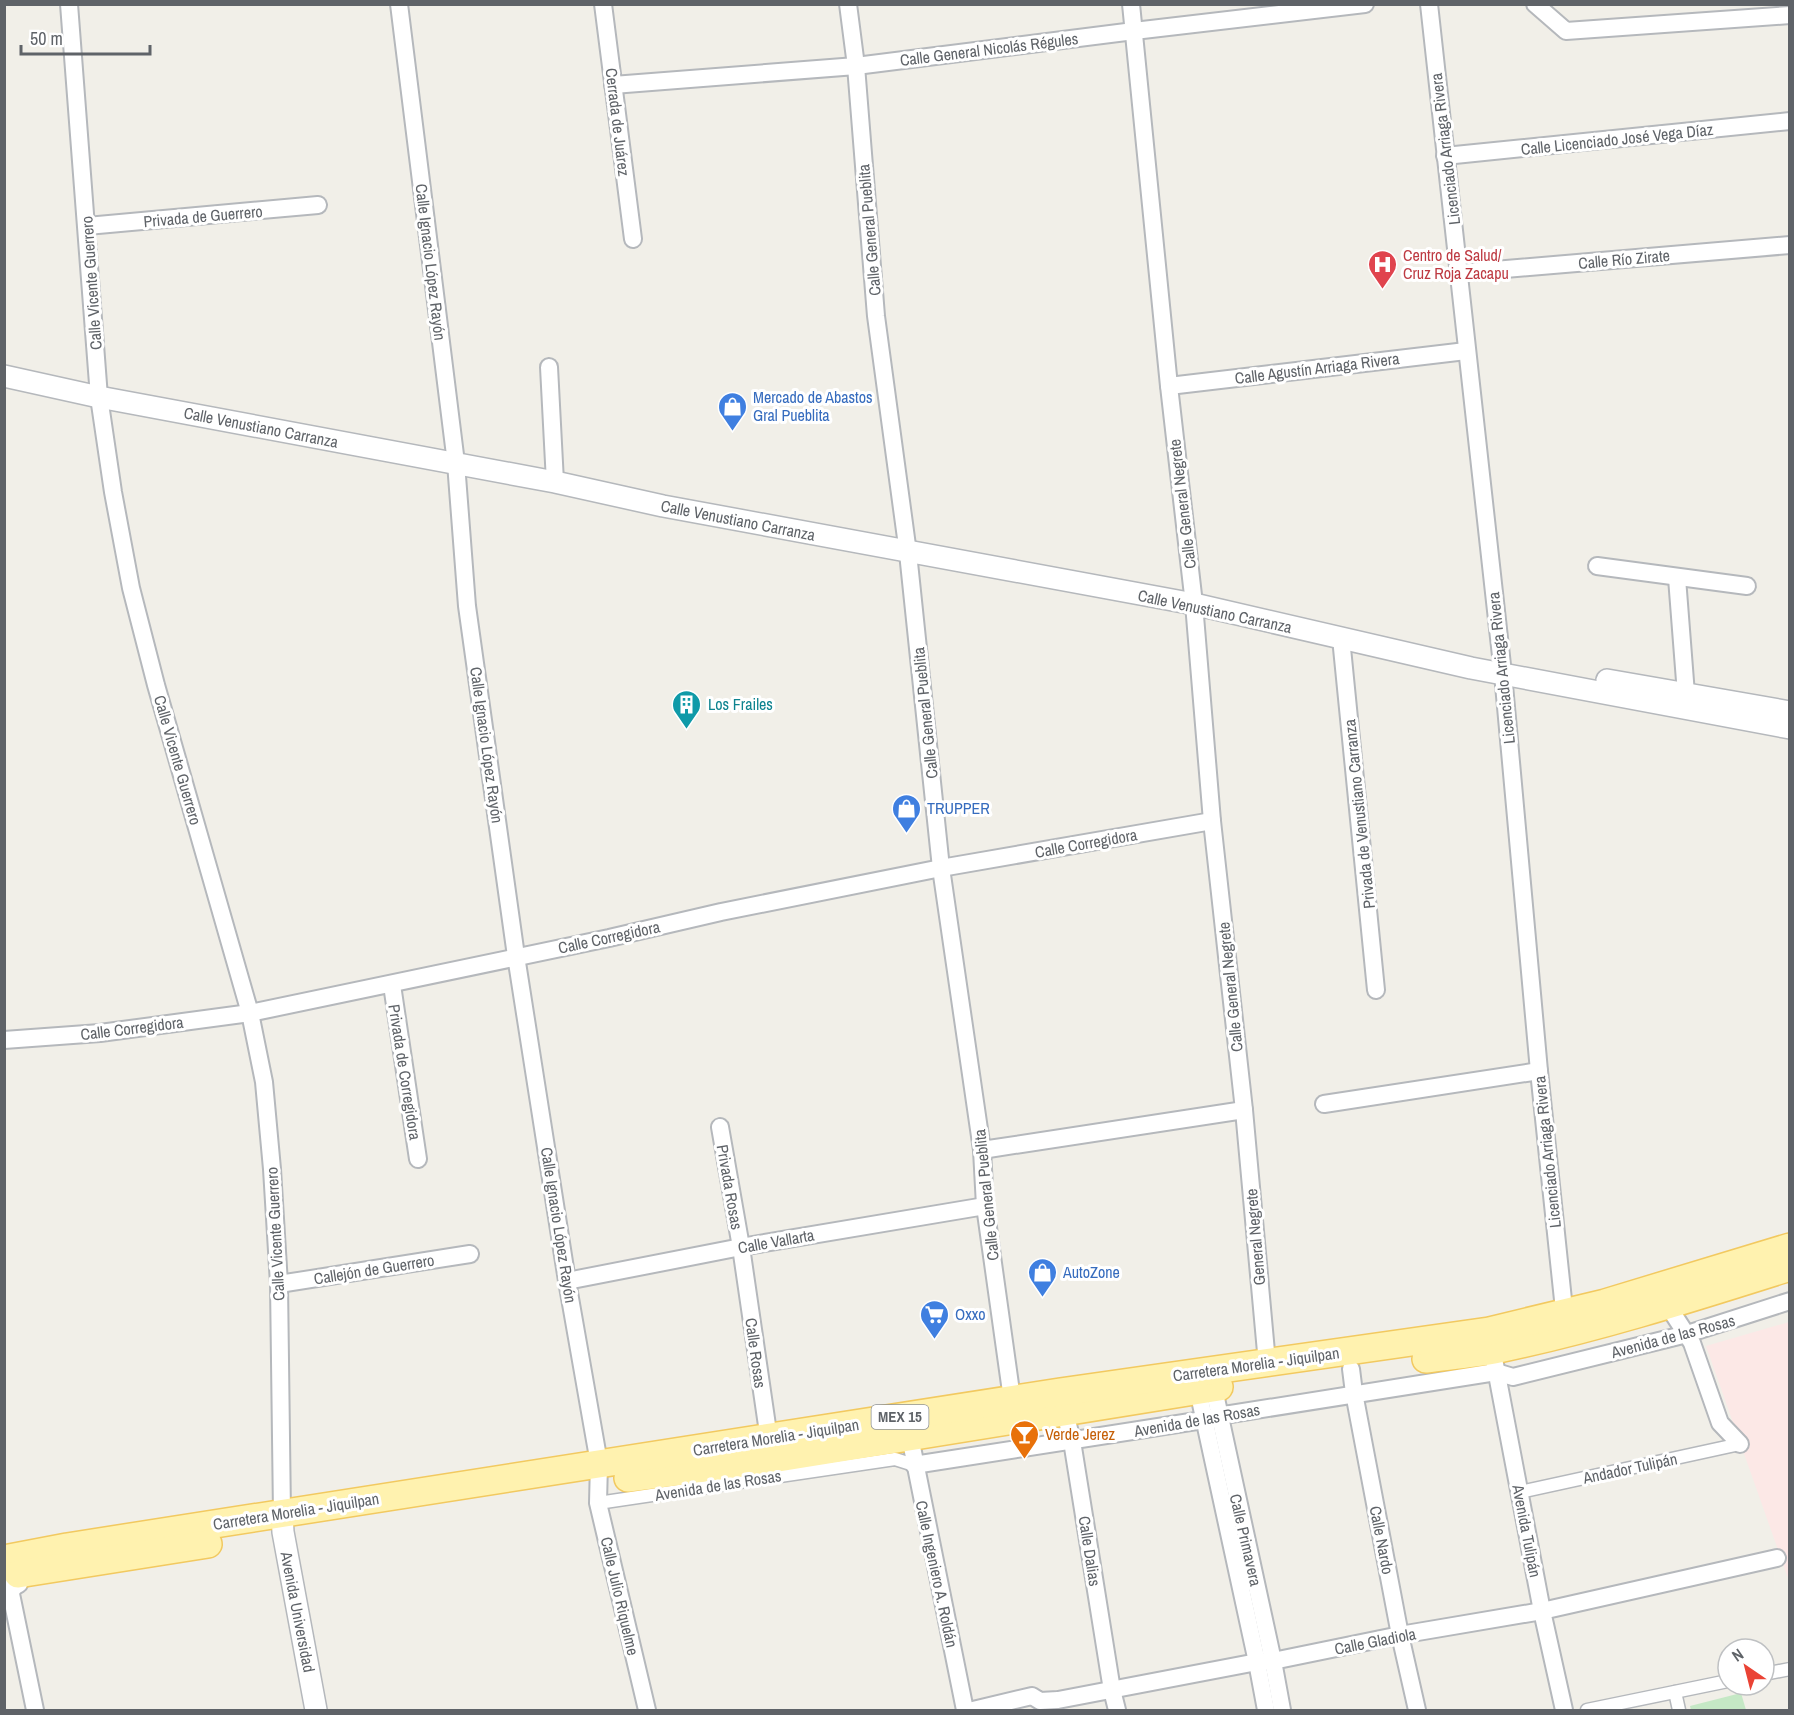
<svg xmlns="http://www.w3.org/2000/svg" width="1794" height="1715" font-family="'Archivo Narrow',sans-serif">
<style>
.medical{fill:#fce8e6}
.green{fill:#c5e8c5}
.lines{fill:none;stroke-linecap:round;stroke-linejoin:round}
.pedestrian-casing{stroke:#b5b8bc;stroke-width:15}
.minor-casing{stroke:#b5b8bc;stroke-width:20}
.tertiary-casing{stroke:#b5b8bc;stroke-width:24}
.primary-casing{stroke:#f2c960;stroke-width:30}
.pedestrian{stroke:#fff;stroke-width:12}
.minor{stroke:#fff;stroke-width:16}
.tertiary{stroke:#fff;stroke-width:21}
.primary{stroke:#fff2af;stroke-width:27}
.labels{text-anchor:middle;stroke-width:6;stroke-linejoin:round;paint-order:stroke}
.shield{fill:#fff;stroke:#8f9295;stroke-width:1.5}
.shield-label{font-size:15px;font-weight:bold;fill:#5f6368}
.street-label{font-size:16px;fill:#5f6368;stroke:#fff}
.health-label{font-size:16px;fill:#be3a42;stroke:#fff;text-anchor:start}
.shop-label{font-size:16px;fill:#366cbe;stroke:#fff;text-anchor:start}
.culture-label{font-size:16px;fill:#0d838f;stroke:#fff;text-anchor:start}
.food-label{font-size:16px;fill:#c56008;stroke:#fff;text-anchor:start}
</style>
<rect width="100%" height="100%" fill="#f1efe8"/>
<!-- medical -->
<path class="medical" d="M 1789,1322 L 1789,1581 L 1706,1346 Z"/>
<!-- green -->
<path class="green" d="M 1741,1693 L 1746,1710 L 1691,1710 L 1690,1706 Z"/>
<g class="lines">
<defs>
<g id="pedestrian">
<path d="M 1520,1492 L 1740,1444"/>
<path d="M 598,1503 L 895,1459 L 914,1465"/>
<path d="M 1764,1674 L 1790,1669"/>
<path d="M 1675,1692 L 1679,1710"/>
<path d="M 1587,1710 L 1728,1681"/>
</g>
<g id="minor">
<path d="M 69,4 L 99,397 L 113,492 L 131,588 L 156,685 L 250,1013 L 264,1082 L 272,1169 L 279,1284 L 282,1514"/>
<path d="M 399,4 L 456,463 L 467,606 L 516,956 L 567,1281 L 599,1463 L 598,1503 L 647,1710"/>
<path d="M 603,4 L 633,239"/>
<path d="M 848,4 L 856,66 L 876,316 L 908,553 L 941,868 L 982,1150 L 985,1206 L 1013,1406"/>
<path d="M 1131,4 L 1169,386 L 1194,604 L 1212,821 L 1244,1110 L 1267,1363"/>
<path d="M 1429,4 L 1503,674 L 1539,1071 L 1565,1319"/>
<path d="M 1535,4 L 1566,31 L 1790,15"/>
<path d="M 613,85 L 856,66 L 1134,31 L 1365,4"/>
<path d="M 1445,156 L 1790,121"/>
<path d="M 87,226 L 318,205"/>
<path d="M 1459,273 L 1790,245"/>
<path d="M 549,367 L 555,482"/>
<path d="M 1169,386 L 1466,351"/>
<path d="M 1597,566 L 1747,586"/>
<path d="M 1677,578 L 1686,694 L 1684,706"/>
<path d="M 1341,638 L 1376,990"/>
<path d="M 392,985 L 418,1159"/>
<path d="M 4,1040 L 100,1033 L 250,1013 L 609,938 L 721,912 L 941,868 L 1212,821"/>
<path d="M 1324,1104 L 1539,1071"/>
<path d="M 720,1127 L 741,1247 L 770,1446"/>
<path d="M 982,1150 L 1244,1110"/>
<path d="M 567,1281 L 741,1247 L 985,1206"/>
<path d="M 279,1284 L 470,1254"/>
<path d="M 1668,1306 L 1692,1343 L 1720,1423 L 1740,1444"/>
<path d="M 1495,1364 L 1542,1611 L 1564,1710"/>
<path d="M 1351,1369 L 1354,1393 L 1400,1635 L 1417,1710"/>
<path d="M 1212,1380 L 1273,1661 L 1282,1710"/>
<path d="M 1196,1381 L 1257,1662 L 1266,1710"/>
<path d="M 1063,1404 L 1072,1441 L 1112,1690 L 1117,1710"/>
<path d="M 910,1437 L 965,1710"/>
<path d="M 914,1465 L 1203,1420 L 1218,1416 L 1496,1372 L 1513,1377 L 1687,1334 L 1790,1301"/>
<path d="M 19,1584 L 10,1589 L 35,1710"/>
<path d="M 973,1710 L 1032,1696 L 1040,1701 L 1058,1700 L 1257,1662 L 1273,1661 L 1400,1635 L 1542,1611 L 1777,1558"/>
</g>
<g id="tertiary">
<path d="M 4,376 L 99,397 L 555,482 L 663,506 L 1194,604 L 1471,668 L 1790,728"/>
<path d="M 1607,680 L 1790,712"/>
<path d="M 282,1514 L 283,1532 L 316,1710"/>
<path d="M 4,1590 L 10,1589 L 7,1576"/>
</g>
<g id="primary">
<path d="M 1426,1359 C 1449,1356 1472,1354 1494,1350 C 1595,1329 1692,1298 1790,1267"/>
<path d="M 628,1478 L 772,1459 L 1219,1387"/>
<path d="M 4,1559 L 67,1547 L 1060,1392 L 1489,1331 L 1605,1303 L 1790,1247"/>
<path d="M 18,1574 L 208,1544"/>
</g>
</defs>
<!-- pedestrian casing -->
<use href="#pedestrian" class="pedestrian-casing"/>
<!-- minor casing -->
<use href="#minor" class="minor-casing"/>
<!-- tertiary casing -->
<use href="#tertiary" class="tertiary-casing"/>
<!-- primary casing -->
<use href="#primary" class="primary-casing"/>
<!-- pedestrian -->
<use href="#pedestrian" class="pedestrian"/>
<!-- minor -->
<use href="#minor" class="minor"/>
<!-- tertiary -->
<use href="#tertiary" class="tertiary"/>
<!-- primary -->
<use href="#primary" class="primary"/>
</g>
<!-- icons -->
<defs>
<symbol id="hospital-pin" viewBox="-11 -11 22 30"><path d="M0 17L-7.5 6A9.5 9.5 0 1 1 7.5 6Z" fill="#e0444e" stroke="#fff"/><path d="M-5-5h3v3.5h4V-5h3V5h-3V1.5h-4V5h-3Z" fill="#fff"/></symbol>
<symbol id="shop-pin" viewBox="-11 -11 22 30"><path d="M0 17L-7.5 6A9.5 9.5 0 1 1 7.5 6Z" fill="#3f7fe0" stroke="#fff"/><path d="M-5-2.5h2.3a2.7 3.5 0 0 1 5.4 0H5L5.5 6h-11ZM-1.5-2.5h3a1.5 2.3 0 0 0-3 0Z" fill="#fff"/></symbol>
<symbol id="building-pin" viewBox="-11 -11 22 30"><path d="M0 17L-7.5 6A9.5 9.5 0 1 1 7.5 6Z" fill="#0f9aa8" stroke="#fff"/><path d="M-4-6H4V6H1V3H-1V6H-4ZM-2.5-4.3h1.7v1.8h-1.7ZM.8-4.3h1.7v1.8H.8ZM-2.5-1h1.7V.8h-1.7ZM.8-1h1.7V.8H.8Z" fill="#fff"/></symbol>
<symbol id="supermarket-pin" viewBox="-11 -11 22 30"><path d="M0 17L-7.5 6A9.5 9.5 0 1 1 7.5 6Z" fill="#3f7fe0" stroke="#fff"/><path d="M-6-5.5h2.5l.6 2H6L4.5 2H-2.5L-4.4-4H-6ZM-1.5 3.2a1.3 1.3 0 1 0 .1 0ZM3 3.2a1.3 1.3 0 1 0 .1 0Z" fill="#fff"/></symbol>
<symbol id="bar-pin" viewBox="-11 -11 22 30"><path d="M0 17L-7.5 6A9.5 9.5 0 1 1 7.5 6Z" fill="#e8710a" stroke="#fff"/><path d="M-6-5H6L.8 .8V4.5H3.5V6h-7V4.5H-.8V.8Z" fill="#fff"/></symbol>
</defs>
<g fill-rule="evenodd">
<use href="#hospital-pin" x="1366" y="248" width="33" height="45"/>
<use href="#shop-pin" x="716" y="390" width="33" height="45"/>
<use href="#building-pin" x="670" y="688" width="33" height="45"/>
<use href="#shop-pin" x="890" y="792" width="33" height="45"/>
<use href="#shop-pin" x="1026" y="1256" width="33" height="45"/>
<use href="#supermarket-pin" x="918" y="1298" width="33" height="45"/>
<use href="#bar-pin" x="1008" y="1418" width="33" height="45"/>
</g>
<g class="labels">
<!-- shield labels -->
<rect class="shield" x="871.5" y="1405" width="57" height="24" rx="4.5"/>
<g class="shield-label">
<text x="900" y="1422">MEX 15</text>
</g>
<!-- street labels -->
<g class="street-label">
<text transform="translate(989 49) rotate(-7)" y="6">Calle General Nicolás Régules</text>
<text transform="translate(618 122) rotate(83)" y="6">Cerrada de Juárez</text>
<text transform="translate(1617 139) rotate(-6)" y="6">Calle Licenciado José Vega Díaz</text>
<text transform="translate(1445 149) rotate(-97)" y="6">Licenciado Arriaga Rivera</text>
<text transform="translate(203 216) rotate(-5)" y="6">Privada de Guerrero</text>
<text transform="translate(869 230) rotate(-95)" y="6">Calle General Pueblita</text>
<text transform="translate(1624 259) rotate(-5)" y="6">Calle Río Zirate</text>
<text transform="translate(431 262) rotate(83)" y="6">Calle Ignacio López Rayón</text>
<text transform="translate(91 283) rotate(-94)" y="6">Calle Vicente Guerrero</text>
<text transform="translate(1317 368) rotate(-7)" y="6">Calle Agustín Arriaga Rivera</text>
<text transform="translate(261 427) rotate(11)" y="6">Calle Venustiano Carranza</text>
<text transform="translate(1182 504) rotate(-97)" y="6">Calle General Negrete</text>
<text transform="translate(738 520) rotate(11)" y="6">Calle Venustiano Carranza</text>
<text transform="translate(1215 611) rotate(12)" y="6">Calle Venustiano Carranza</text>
<text transform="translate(1501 668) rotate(-96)" y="6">Licenciado Arriaga Rivera</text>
<text transform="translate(925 713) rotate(-96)" y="6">Calle General Pueblita</text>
<text transform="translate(487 745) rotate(82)" y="6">Calle Ignacio López Rayón</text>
<text transform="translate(178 760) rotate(74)" y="6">Calle Vicente Guerrero</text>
<text transform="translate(1359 814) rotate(-96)" y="6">Privada de Venustiano Carranza</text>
<text transform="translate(1086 843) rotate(-10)" y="6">Calle Corregidora</text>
<text transform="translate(609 937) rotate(-12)" y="6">Calle Corregidora</text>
<text transform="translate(1230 987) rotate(-96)" y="6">Calle General Negrete</text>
<text transform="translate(132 1028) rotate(-7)" y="6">Calle Corregidora</text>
<text transform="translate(405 1072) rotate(81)" y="6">Privada de Corregidora</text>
<text transform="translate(1547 1152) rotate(-96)" y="6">Licenciado Arriaga Rivera</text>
<text transform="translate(730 1187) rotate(80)" y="6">Privada Rosas</text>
<text transform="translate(986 1195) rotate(-96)" y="6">Calle General Pueblita</text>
<text transform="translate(559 1225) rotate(81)" y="6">Calle Ignacio López Rayón</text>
<text transform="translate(275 1234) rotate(-93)" y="6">Calle Vicente Guerrero</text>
<text transform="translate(1255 1237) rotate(-95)" y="6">General Negrete</text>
<text transform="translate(776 1241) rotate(-10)" y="6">Calle Vallarta</text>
<text transform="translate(374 1269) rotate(-9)" y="6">Callejón de Guerrero</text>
<text transform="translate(1673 1336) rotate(-15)" y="6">Avenida de las Rosas</text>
<text transform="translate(756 1353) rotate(82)" y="6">Calle Rosas</text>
<text transform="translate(1256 1364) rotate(-8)" y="6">Carretera Morelia - Jiquilpan</text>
<text transform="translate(1197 1420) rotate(-10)" y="6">Avenida de las Rosas</text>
<text transform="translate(776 1437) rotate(-9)" y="6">Carretera Morelia - Jiquilpan</text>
<text transform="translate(1630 1468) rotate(-12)" y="6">Andador Tulipán</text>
<text transform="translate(718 1485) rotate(-9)" y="6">Avenida de las Rosas</text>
<text transform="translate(296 1511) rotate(-9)" y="6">Carretera Morelia - Jiquilpan</text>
<text transform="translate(1527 1531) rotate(79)" y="6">Avenida Tulipán</text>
<text transform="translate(1246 1540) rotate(77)" y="6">Calle Primavera</text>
<text transform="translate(1382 1540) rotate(79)" y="6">Calle Nardo</text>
<text transform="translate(1090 1551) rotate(81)" y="6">Calle Dalias</text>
<text transform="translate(937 1574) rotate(78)" y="6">Calle Ingeniero A. Roldán</text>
<text transform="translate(620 1596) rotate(77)" y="6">Calle Julio Riquelme</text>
<text transform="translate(298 1612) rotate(79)" y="6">Avenida Universidad</text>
<text transform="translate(1375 1641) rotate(-11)" y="6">Calle Gladiola</text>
</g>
<!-- health labels -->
<g class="health-label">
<text x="1403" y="261">Centro de Salud/<tspan x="1403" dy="18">Cruz Roja Zacapu</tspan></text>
</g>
<!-- shop labels -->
<g class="shop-label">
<text x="753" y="403">Mercado de Abastos<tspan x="753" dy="18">Gral Pueblita</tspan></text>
<text x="927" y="814">TRUPPER</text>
<text x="1063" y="1278">AutoZone</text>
<text x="955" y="1320">Oxxo</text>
</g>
<!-- culture labels -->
<g class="culture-label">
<text x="708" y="710">Los Frailes</text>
</g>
<!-- food labels -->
<g class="food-label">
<text x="1045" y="1440">Verde Jerez</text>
</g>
</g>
<!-- border -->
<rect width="1794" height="1715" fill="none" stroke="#5f6368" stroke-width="12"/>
<!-- north arrow -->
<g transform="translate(1746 1667) rotate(325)"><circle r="28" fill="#ffffff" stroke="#bfc1c3" stroke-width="1.5"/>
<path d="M0-4.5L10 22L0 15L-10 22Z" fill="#ea4335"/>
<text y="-9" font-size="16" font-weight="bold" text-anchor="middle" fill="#5f6368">N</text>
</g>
<!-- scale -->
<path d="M21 45v9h129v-9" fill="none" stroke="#5f6368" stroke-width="3"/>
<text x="30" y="45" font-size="18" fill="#5f6368" stroke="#ffffff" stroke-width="4.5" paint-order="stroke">50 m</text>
</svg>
